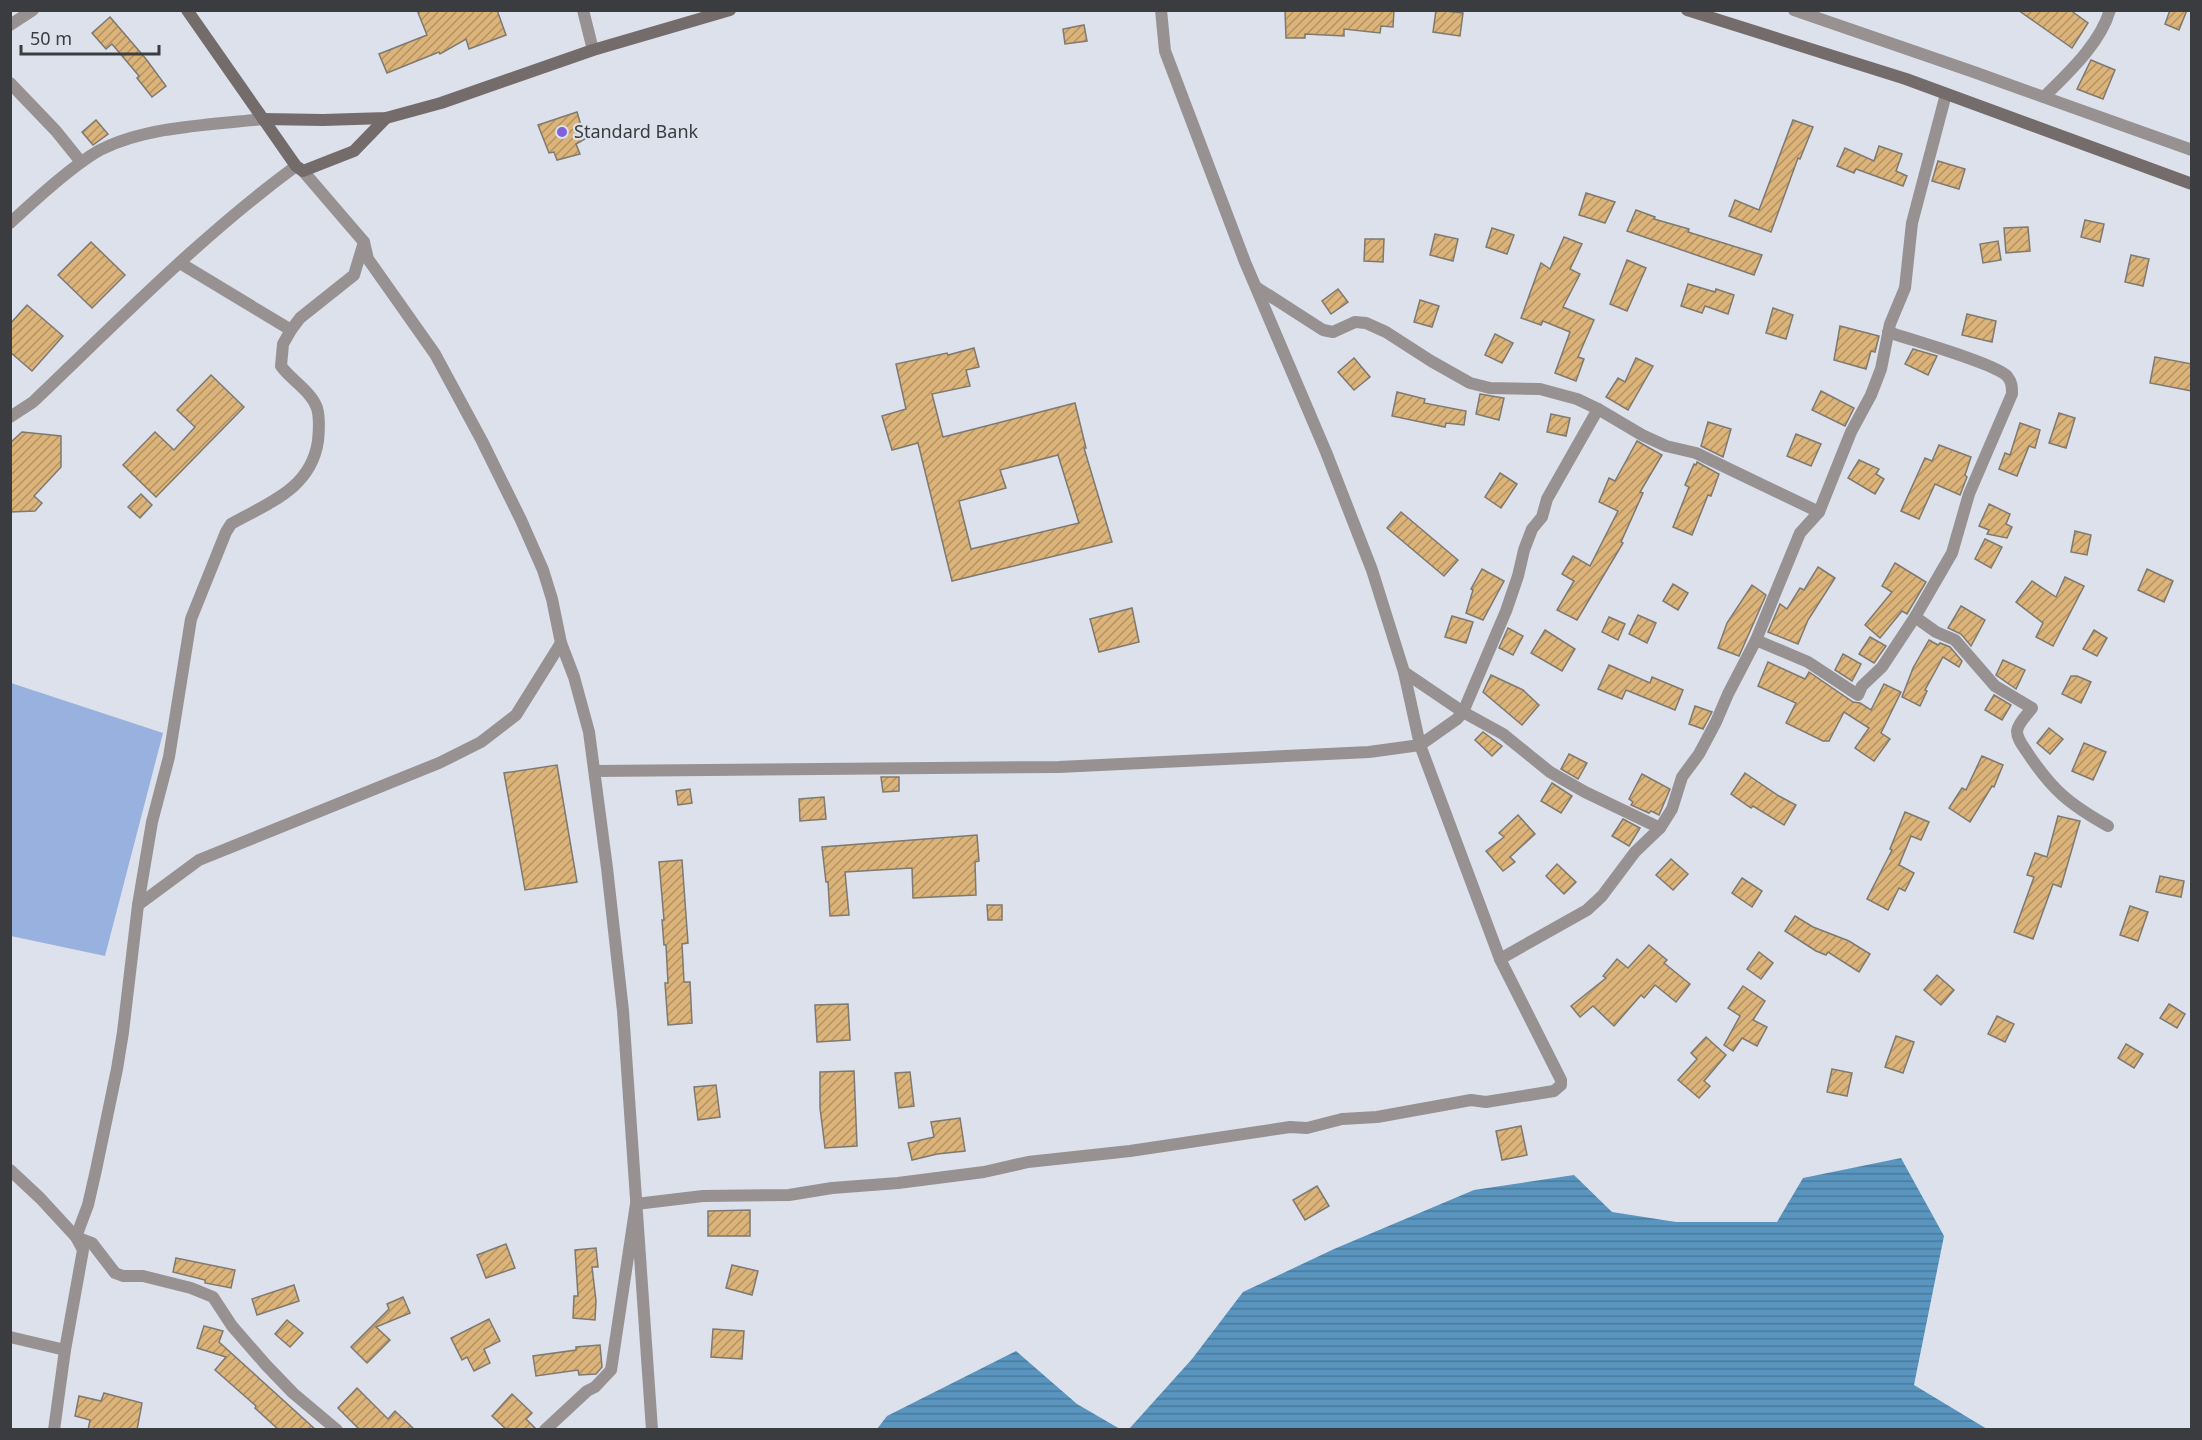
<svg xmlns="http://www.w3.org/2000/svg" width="2202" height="1440" font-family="'Noto Sans',sans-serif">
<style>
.grass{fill:#99b1de}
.water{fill:url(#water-rules)}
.building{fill:url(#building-hatch);stroke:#7e7971;stroke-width:1.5;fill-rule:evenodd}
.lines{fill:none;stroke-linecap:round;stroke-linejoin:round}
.minor{stroke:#979291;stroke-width:12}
.tertiary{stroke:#979291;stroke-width:12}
.secondary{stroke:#746c6b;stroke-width:12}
.poi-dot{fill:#8061dc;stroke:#dce1eb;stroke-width:2}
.labels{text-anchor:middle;stroke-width:4.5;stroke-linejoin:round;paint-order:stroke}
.poi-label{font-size:18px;fill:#3a3c40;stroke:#dce1eb;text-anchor:start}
</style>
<defs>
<pattern id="water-rules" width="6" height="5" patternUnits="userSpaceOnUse" patternTransform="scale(1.5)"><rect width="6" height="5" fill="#5995bf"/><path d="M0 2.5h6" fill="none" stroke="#4b7b9d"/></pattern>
<pattern id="building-hatch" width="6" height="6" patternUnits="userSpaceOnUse" patternTransform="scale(1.5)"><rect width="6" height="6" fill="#dcb379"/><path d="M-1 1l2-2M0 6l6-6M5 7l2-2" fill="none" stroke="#b39365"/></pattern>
</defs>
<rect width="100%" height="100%" fill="#dce1eb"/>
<!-- grass -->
<path class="grass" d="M 11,683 L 163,733 L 105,956 L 11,936 Z"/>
<!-- water -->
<g class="water">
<path d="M 1901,1158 L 1944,1236 L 1914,1385 L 1987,1429 L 1129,1429 L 1192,1359 L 1243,1292 L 1334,1249 L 1474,1190 L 1574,1175 L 1612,1212 L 1676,1222 L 1777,1222 L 1803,1178 Z"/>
<path d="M 1016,1351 L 1077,1404 L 1120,1429 L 877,1429 L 887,1416 Z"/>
</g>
<!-- building -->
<g class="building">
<path d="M 417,10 L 497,10 L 506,35 L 469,49 L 466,39 L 440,54 L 439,52 L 387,73 L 379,54 L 427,35 Z"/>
<path d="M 1285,10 L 1394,10 L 1393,27 L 1381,26 L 1380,33 L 1344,29 L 1344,36 L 1305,34 L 1305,38 L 1286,38 Z"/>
<path d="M 1436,10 L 1463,13 L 1460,36 L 1433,32 Z"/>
<path d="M 2018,10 L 2070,10 L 2088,23 L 2072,48 Z"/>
<path d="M 2170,10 L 2187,10 L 2179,30 L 2165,24 Z"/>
<path d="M 110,17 L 146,59 L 166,86 L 152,97 L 137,78 L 139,76 L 112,44 L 106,49 L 92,33 Z"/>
<path d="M 1084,25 L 1087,41 L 1065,44 L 1063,29 Z"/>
<path d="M 2091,60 L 2115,70 L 2103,99 L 2077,89 Z"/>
<path d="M 577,112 L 585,139 L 576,144 L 580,154 L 557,160 L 554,152 L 549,153 L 538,125 Z"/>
<path d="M 96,120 L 108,134 L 93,145 L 82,132 Z"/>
<path d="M 1793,120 L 1813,127 L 1800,159 L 1798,158 L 1771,232 L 1729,216 L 1735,200 L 1759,210 Z"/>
<path d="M 1879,146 L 1902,154 L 1896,171 L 1907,176 L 1903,186 L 1856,169 L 1854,173 L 1837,166 L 1845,148 L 1874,161 Z"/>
<path d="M 1938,161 L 1965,169 L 1959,189 L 1932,181 Z"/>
<path d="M 1586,193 L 1615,202 L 1605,223 L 1579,215 Z"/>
<path d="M 1636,210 L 1655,217 L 1654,219 L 1689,229 L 1688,232 L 1762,255 L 1754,275 L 1627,231 Z"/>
<path d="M 2085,220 L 2104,224 L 2100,242 L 2081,237 Z"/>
<path d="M 2028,227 L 2030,251 L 2006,253 L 2004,228 Z"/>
<path d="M 1492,228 L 1514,235 L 1507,254 L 1486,247 Z"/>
<path d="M 1435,234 L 1458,239 L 1453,261 L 1430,255 Z"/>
<path d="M 1564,237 L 1582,244 L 1570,269 L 1580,274 L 1563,307 L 1594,320 L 1578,357 L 1584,359 L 1576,381 L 1555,373 L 1570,332 L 1543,321 L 1541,325 L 1521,318 L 1541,263 L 1550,269 Z"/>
<path d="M 1365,239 L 1384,239 L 1383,262 L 1364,261 Z"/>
<path d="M 1998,241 L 2001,260 L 1983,263 L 1980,244 Z"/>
<path d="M 91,242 L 125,275 L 92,308 L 58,275 Z"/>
<path d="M 2131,255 L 2149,259 L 2143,286 L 2125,282 Z"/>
<path d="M 1627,260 L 1646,268 L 1627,311 L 1610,304 Z"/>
<path d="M 1688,284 L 1715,292 L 1716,289 L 1734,295 L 1728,314 L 1705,306 L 1702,313 L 1681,306 Z"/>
<path d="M 1338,289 L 1348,302 L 1331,314 L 1322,301 Z"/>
<path d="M 1420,300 L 1439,306 L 1432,327 L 1414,322 Z"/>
<path d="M 27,305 L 63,336 L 32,371 L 10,352 L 10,324 Z"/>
<path d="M 1773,308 L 1793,315 L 1786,339 L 1766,333 Z"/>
<path d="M 1967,314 L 1996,321 L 1992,342 L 1962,335 Z"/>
<path d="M 1840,326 L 1879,336 L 1875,352 L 1871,351 L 1866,369 L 1834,360 Z"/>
<path d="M 1495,334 L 1513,343 L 1502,363 L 1485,355 Z"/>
<path d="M 974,348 L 979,367 L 966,370 L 970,386 L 932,394 L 943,437 L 1075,403 L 1086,448 L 1084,448 L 1112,542 L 952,581 L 918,443 L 892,450 L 882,416 L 906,409 L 896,364 L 947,353 L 948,355 ZM 1058,455 L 1079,523 L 971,549 L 959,501 L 1006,488 L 1000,470 Z"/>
<path d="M 1913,349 L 1937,356 L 1928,375 L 1905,364 Z"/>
<path d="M 2155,357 L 2192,364 L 2192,391 L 2150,383 Z"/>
<path d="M 1354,358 L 1370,377 L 1354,390 L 1338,372 Z"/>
<path d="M 1636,358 L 1653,366 L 1628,410 L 1606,397 L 1618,378 L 1625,382 Z"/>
<path d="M 211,375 L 244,407 L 156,497 L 123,465 L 155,432 L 174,450 L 195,427 L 177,410 Z"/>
<path d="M 1821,391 L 1854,408 L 1845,426 L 1812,410 Z"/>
<path d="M 1397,392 L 1425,399 L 1424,403 L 1466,411 L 1464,425 L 1446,423 L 1445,427 L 1392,416 Z"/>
<path d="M 1480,394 L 1504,398 L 1499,420 L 1476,414 Z"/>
<path d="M 2059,413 L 2075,418 L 2066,448 L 2049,443 Z"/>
<path d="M 1551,414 L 1570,418 L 1566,436 L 1547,432 Z"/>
<path d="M 1708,422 L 1731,429 L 1723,457 L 1701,446 Z"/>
<path d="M 2020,423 L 2040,430 L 2035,448 L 2029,446 L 2017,476 L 1999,469 L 2005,453 L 2010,455 Z"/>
<path d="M 22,432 L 61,436 L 61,467 L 34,496 L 42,503 L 35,511 L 10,512 L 10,443 Z"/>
<path d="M 1796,434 L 1821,444 L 1811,466 L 1787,456 Z"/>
<path d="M 1637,441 L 1662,455 L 1640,492 L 1643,493 L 1621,542 L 1623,543 L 1577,620 L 1557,610 L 1574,581 L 1562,574 L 1573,556 L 1590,566 L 1618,511 L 1599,502 L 1609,478 L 1615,481 Z"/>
<path d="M 1939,445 L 1971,457 L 1965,475 L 1967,477 L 1960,495 L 1935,484 L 1919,519 L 1901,511 L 1925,458 L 1932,461 Z"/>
<path d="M 1859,460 L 1879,469 L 1876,474 L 1884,479 L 1875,494 L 1848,478 Z"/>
<path d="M 1697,462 L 1719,474 L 1711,496 L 1708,495 L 1692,535 L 1673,527 L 1689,487 L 1685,485 L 1694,464 L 1696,465 Z"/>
<path d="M 1500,473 L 1517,484 L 1501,508 L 1485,497 Z"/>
<path d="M 141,494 L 152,505 L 140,518 L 128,507 Z"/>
<path d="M 1989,504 L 2010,514 L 2006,524 L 2012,527 L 2007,538 L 1987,534 L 1989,530 L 1979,526 Z"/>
<path d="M 1401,512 L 1458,560 L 1444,576 L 1387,528 Z"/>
<path d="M 2075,531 L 2091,535 L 2087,555 L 2071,552 Z"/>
<path d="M 1985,539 L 2002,547 L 1991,568 L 1975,559 Z"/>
<path d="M 1895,563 L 1926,582 L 1907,614 L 1902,611 L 1880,638 L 1865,625 L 1892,592 L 1882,586 Z"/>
<path d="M 1818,567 L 1835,578 L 1808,620 L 1798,644 L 1768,632 L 1780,604 L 1787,609 L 1800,588 L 1804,590 Z"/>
<path d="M 1482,569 L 1504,581 L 1483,620 L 1466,613 L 1473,590 L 1471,589 Z"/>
<path d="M 2147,569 L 2173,581 L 2164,602 L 2138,590 Z"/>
<path d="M 2065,577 L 2084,586 L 2053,646 L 2036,637 L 2043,623 L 2016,602 L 2032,581 L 2056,597 Z"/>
<path d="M 1673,584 L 1688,593 L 1678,610 L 1663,601 Z"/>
<path d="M 1752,585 L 1766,595 L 1739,656 L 1718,648 L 1727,623 Z"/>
<path d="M 1961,606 L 1985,620 L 1971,646 L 1961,634 L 1948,628 Z"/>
<path d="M 1132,608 L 1139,642 L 1099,652 L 1090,619 Z"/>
<path d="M 1638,615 L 1656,623 L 1647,643 L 1629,634 Z"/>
<path d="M 1452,616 L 1473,622 L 1466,643 L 1445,637 Z"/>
<path d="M 1609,617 L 1625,624 L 1618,640 L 1602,632 Z"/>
<path d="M 1508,628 L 1523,636 L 1513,655 L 1499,648 Z"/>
<path d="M 1545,630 L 1575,649 L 1562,671 L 1531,653 Z"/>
<path d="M 2094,630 L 2107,638 L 2097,656 L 2083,649 Z"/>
<path d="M 1870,637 L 1886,646 L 1874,663 L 1859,654 Z"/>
<path d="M 1929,640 L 1938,645 L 1940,643 L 1950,647 L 1962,661 L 1959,667 L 1943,657 L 1925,690 L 1927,691 L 1920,706 L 1902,697 L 1913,668 Z"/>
<path d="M 1843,654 L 1861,664 L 1852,681 L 1835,670 Z"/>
<path d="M 2003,660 L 2025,670 L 2016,689 L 1996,675 Z"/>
<path d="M 1768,662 L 1805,679 L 1809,672 L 1853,702 L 1860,703 L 1871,710 L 1884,684 L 1901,692 L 1881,733 L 1890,739 L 1874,761 L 1855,748 L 1869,728 L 1844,712 L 1829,741 L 1823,741 L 1786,723 L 1796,703 L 1758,686 Z"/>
<path d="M 1609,665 L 1650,683 L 1652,677 L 1683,690 L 1675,710 L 1626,690 L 1622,699 L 1598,689 Z"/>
<path d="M 1491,675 L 1523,690 L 1539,705 L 1522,725 L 1483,692 Z"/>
<path d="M 2071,676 L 2077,676 L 2091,682 L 2081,703 L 2062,694 Z"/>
<path d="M 1994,695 L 2011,705 L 2002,720 L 1985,710 Z"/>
<path d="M 1695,706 L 1712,712 L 1703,729 L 1689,724 Z"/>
<path d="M 2049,728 L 2063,739 L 2050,754 L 2037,743 Z"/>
<path d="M 1483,732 L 1502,746 L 1492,756 L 1475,740 Z"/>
<path d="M 2084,743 L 2106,752 L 2093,780 L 2072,771 Z"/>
<path d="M 1569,754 L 1587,763 L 1578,779 L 1561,769 Z"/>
<path d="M 1982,756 L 2003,765 L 1994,787 L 1992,786 L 1970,822 L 1949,808 L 1962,788 L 1966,790 Z"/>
<path d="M 557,765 L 577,882 L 525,890 L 504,773 Z"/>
<path d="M 1745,773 L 1779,796 L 1796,805 L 1784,825 L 1753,806 L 1751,808 L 1731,794 Z"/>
<path d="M 1642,774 L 1670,789 L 1659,815 L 1651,811 L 1649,813 L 1631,805 L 1633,802 L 1629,799 Z"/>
<path d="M 881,777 L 899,777 L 899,791 L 883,792 Z"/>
<path d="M 1552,783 L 1572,796 L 1561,813 L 1541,801 Z"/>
<path d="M 690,789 L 692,803 L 678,805 L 676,791 Z"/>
<path d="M 824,797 L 826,819 L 800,821 L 799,799 Z"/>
<path d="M 1905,812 L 1929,822 L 1921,840 L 1911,836 L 1899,865 L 1914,873 L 1905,891 L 1899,888 L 1888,910 L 1867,899 L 1892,850 L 1890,849 Z"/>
<path d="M 1518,815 L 1535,834 L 1510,857 L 1515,862 L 1503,871 L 1486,851 L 1504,837 L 1499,833 Z"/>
<path d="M 2058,816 L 2080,821 L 2061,887 L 2053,884 L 2033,939 L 2014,932 L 2034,877 L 2027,875 L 2035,853 L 2047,857 Z"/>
<path d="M 1623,819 L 1640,828 L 1629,846 L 1612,836 Z"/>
<path d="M 977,835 L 979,861 L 975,862 L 976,895 L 913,898 L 912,868 L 845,872 L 849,915 L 830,916 L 828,882 L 826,882 L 822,847 Z"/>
<path d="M 1671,859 L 1688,874 L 1673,890 L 1656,875 Z"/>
<path d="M 682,860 L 688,943 L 682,944 L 684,982 L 690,982 L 692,1023 L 668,1025 L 665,983 L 668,983 L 666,945 L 664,945 L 662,920 L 664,920 L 659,862 Z"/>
<path d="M 1557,864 L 1576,882 L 1564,894 L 1546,876 Z"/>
<path d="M 2160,876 L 2184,881 L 2181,897 L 2156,892 Z"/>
<path d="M 1742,878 L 1762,891 L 1752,907 L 1732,893 Z"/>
<path d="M 987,905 L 1002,905 L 1002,920 L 988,920 Z"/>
<path d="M 2130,906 L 2148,912 L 2138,941 L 2120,935 Z"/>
<path d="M 1795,916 L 1813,927 L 1849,941 L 1870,954 L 1859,972 L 1828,952 L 1826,955 L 1816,951 L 1785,931 Z"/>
<path d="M 1649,945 L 1667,960 L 1664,963 L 1690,984 L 1676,1002 L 1655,985 L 1644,998 L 1641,995 L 1614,1026 L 1593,1006 L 1580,1017 L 1571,1006 L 1606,978 L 1603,976 L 1617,959 L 1628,968 Z"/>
<path d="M 1759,952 L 1773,963 L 1761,979 L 1747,969 Z"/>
<path d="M 1937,975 L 1954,990 L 1941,1005 L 1924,990 Z"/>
<path d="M 1743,986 L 1765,1001 L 1753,1020 L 1767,1027 L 1757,1046 L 1742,1038 L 1733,1051 L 1724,1045 L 1740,1016 L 1728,1008 Z"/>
<path d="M 848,1004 L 850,1040 L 817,1042 L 815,1005 Z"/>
<path d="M 2169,1004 L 2185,1014 L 2177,1028 L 2160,1018 Z"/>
<path d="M 1997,1016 L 2014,1024 L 2005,1042 L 1988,1034 Z"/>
<path d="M 1896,1036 L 1914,1042 L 1903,1073 L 1885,1067 Z"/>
<path d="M 1706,1037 L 1726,1055 L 1704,1081 L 1710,1086 L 1699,1098 L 1678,1080 L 1697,1059 L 1691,1053 Z"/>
<path d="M 2126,1044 L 2143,1054 L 2134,1068 L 2118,1058 Z"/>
<path d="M 1832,1069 L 1852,1073 L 1847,1096 L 1827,1092 Z"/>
<path d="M 854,1071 L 857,1146 L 825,1148 L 820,1108 L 820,1072 Z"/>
<path d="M 910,1072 L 914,1106 L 899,1108 L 895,1073 Z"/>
<path d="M 716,1085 L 720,1117 L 698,1120 L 694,1087 Z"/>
<path d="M 960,1118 L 965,1151 L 937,1154 L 912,1160 L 908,1143 L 934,1137 L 931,1122 Z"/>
<path d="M 1521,1126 L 1527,1155 L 1502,1160 L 1496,1131 Z"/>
<path d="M 1317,1186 L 1329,1206 L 1305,1220 L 1293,1200 Z"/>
<path d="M 750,1210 L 750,1236 L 708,1236 L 708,1211 Z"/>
<path d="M 506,1244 L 515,1268 L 486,1278 L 477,1255 Z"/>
<path d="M 596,1248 L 598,1267 L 592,1267 L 596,1301 L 595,1320 L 573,1318 L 574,1296 L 578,1296 L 575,1250 Z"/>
<path d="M 176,1258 L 235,1270 L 231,1288 L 205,1283 L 205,1280 L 173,1272 Z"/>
<path d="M 732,1265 L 758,1271 L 752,1295 L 726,1288 Z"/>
<path d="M 294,1285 L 299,1301 L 257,1315 L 252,1299 Z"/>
<path d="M 403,1297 L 410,1313 L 376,1327 L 390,1340 L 367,1363 L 351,1347 L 389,1309 L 387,1304 Z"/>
<path d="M 489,1319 L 500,1341 L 484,1349 L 490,1363 L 474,1371 L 467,1357 L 462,1360 L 451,1338 Z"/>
<path d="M 287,1320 L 303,1333 L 290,1347 L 275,1334 Z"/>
<path d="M 204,1326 L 223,1331 L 219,1342 L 316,1430 L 279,1430 L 255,1408 L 256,1406 L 215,1370 L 226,1357 L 197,1348 Z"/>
<path d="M 713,1329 L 744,1331 L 742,1359 L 711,1357 Z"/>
<path d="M 600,1345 L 602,1367 L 596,1374 L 579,1375 L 578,1370 L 536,1376 L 533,1356 L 576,1350 L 576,1347 Z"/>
<path d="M 357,1388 L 388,1419 L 395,1411 L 415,1430 L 360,1430 L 338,1408 Z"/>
<path d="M 104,1393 L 142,1403 L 137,1430 L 88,1430 L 90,1420 L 75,1416 L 79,1396 L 101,1401 Z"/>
<path d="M 512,1394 L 532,1413 L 526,1419 L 537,1430 L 507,1430 L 492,1416 Z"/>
</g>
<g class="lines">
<!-- minor -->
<g class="minor">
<path d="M 583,10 L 593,50"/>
<path d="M 1794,10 L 1971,71 L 2192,150"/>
<path d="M 10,25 L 33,10"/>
<path d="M 10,83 L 56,131 L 81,162"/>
<path d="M 2044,97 C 2068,73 2100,44 2110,10"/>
<path d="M 10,223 C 34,201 73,165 100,150 C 147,126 211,125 263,119"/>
<path d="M 180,263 L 291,330"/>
<path d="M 1256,287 L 1323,330 L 1333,332 L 1355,322 L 1366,323 L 1386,332 L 1431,361 L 1470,383 L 1490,388 L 1540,389 L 1577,399 L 1598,409 L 1642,435 L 1666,446 L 1696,453 L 1819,512"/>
<path d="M 10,417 L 33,402 C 118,321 201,236 296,166"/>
<path d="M 1915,617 L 1936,632 L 1955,640 L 1995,686 L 2032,708 C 2027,715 2018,723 2017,731 C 2017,739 2023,746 2027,752 C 2052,790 2069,804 2108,826"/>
<path d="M 1756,640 L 1808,662 L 1858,695 L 1862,686 L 1882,667 L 1915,617 L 1952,553 L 1969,494 L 2012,394 C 2012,387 2012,382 2007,376 C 1994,363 1911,340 1888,332"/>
<path d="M 1404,672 L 1463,712 L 1503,734 L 1550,772 L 1585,792 L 1660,828"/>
<path d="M 595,771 L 1059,767 L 1369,752 L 1420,745 L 1457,719 L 1463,712 L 1506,611 L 1518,576 L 1524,550 L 1532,529 L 1542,517 L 1547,499 L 1598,409"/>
<path d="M 138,905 L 199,860 L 439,763 L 481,742 L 516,715 L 561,643"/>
<path d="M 1500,959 L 1587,910 L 1602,896 L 1635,852 L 1660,828 L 1672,809 L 1682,777 L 1699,754 L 1716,722 L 1728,694 L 1756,640 L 1800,533 L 1819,512 L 1851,432 L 1871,395 L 1881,369 L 1890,324 L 1905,288 L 1912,223 L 1946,94"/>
<path d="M 10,1170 L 40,1198 L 76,1237 L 92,1243 L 115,1273 L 123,1276 L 143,1276 L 191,1288 L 213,1297 L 232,1326 L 266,1365 L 293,1393 L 337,1430"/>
<path d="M 10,1337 L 65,1350"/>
<path d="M 54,1430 L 65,1350 L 83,1250 L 76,1237 L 88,1205 L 96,1170 L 117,1069 L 123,1032 L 138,905 L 152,822 L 169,757 L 191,619 L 226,532 L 231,524 C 268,503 311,489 318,441 C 319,431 320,418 317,408 C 311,391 291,380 281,366 L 283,344 L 291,330 L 300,318 L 354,275 L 364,242"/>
<path d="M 545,1430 L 587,1391 L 595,1387 L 611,1370 L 636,1204 L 703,1196 L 789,1195 L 832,1188 L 898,1183 L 984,1172 L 1028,1162 L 1130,1151 L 1290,1127 L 1307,1128 L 1342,1119 L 1377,1117 L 1471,1100 L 1486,1102 L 1554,1091 L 1561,1085 L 1561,1080 L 1500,959 L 1420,745 L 1404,672 L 1372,570 L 1326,452 L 1245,262 L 1165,51 L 1161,10"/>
</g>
<!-- tertiary -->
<path class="tertiary" d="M 303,171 L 364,242 L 368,259 L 435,354 L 482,441 L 521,520 L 543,570 L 552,599 L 561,643 L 574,677 L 589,732 L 607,868 L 623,1011 L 652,1430"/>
<!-- secondary -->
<g class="secondary">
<path d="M 187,10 L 296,166 L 303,171 L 354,151 L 386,118"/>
<path d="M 1687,10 L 1906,79 L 2192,184"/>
<path d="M 263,119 L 323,120 L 386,118 L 441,103 L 593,50 L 730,10"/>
</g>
</g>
<!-- markers -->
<circle class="poi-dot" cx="562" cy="132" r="6"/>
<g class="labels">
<!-- poi labels -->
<g class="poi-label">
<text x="574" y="138">Standard Bank</text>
</g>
</g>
<!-- border -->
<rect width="2202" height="1440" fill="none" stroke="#3a3c40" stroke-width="24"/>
<!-- scale -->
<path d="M21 45v9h138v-9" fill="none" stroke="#3a3c40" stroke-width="3"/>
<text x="30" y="45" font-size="18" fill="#3a3c40" stroke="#dce1eb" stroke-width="4.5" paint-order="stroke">50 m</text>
</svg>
